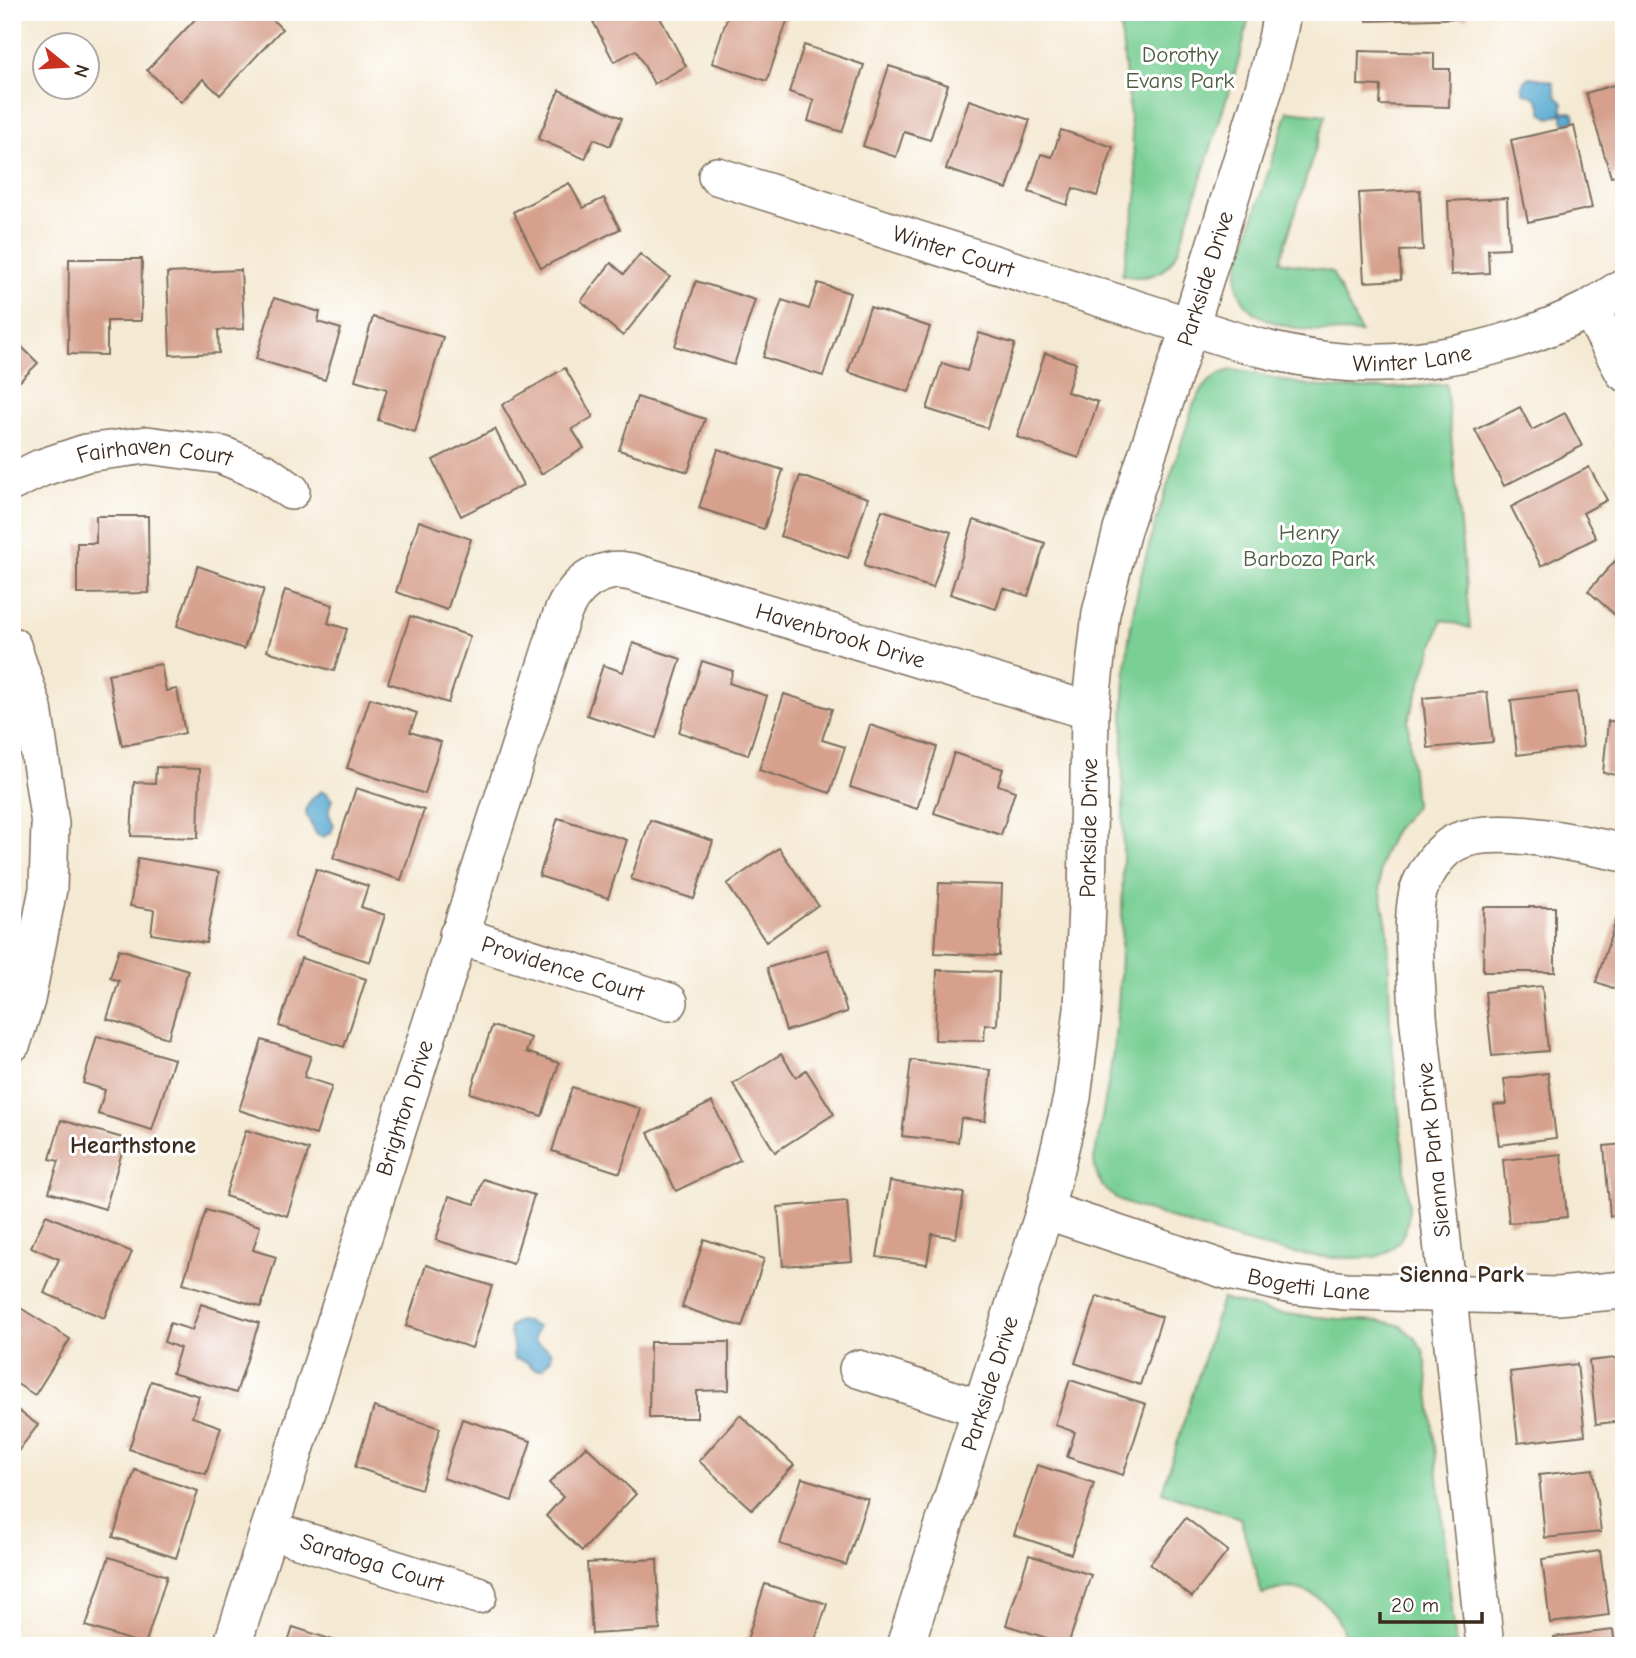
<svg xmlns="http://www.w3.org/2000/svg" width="1636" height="1658" font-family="'Comic Neue',sans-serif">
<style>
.park{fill:#79cf94;stroke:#5a7c59;stroke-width:2}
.water{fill:#55a8d0;stroke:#486977;stroke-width:2}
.building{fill:#d6a08d}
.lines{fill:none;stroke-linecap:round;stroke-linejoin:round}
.street-casing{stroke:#7c6d5d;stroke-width:40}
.street{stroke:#fff;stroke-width:37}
.labels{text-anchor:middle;stroke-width:6;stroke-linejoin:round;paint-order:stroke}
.park-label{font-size:23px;fill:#4e5c41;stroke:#fff}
.street-label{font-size:23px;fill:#3b2a1e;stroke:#fff}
.neighbourhood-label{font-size:24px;font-weight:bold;fill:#3b2a1e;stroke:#fff}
</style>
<rect width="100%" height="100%" fill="#fff"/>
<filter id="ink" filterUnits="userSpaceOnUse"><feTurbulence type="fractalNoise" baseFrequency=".0143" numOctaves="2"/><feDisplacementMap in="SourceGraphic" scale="14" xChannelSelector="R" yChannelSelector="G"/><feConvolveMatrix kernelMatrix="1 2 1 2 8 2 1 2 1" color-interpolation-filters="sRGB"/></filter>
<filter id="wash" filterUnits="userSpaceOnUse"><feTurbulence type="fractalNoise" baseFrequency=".00686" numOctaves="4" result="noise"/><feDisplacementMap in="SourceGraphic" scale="28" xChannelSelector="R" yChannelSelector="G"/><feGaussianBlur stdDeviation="1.57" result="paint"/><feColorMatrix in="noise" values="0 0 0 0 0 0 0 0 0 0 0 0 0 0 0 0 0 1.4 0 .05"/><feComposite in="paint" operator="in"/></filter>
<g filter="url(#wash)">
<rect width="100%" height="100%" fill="#f4e9d2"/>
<!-- park -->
<g class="park">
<path d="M 1119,12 L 1250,12 L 1241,53 L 1179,248 C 1168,274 1149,281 1122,275 L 1138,192 Z"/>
<path d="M 1288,111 L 1326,115 L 1280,261 L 1332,272 L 1361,333 C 1322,331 1235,333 1237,276 C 1237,271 1239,265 1240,260 Z"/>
<path d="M 1233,370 C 1260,373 1286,383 1314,386 C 1358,391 1402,388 1446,384 L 1470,628 L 1442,619 L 1408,721 L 1415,806 L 1394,831 L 1383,855 L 1380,871 L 1380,887 L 1388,932 L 1390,1024 L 1409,1207 C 1409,1228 1401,1246 1381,1255 C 1371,1259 1359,1257 1349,1258 C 1273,1258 1197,1226 1125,1203 C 1105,1194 1096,1181 1094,1160 C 1101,1121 1109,1083 1114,1045 C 1122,981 1122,917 1123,854 C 1124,778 1119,700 1131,625 C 1143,550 1171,478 1193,406 C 1202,388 1212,373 1233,370 Z"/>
<path d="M 1222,1299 L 1275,1313 L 1339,1319 L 1379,1321 L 1391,1323 L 1401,1326 L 1416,1339 L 1423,1350 L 1426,1362 L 1456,1646 L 1347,1646 C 1343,1617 1321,1590 1289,1588 C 1280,1588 1271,1592 1262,1594 L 1240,1518 L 1162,1492 Z"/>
</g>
<!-- water -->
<g class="water">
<path d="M 1529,77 C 1533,77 1549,80 1553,82 L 1556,96 L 1563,103 L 1562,112 L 1571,112 L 1574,114 L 1575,120 L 1572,122 L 1567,123 L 1563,120 L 1563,115 L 1561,114 L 1550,118 L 1543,114 C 1541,108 1541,102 1536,98 C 1527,92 1521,97 1523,83 Z"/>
<path d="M 323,791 L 327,793 L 332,800 C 327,812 328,813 334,825 L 331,833 L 323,837 L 317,835 C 315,832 306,815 306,814 C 305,804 315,794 323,791 Z"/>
<path d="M 519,1321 L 524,1321 L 538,1327 L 534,1339 C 538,1347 547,1345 552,1353 L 551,1358 L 543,1369 L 534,1369 L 527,1362 L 514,1359 C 513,1355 513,1351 513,1347 C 513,1334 502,1328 519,1321 Z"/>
</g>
<g id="blocks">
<!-- building -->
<g class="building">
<path d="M 202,12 L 214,12 L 220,18 L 226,12 L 265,12 L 282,29 L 220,95 L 203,79 L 181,102 L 147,70 Z"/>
<path d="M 588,12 L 657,12 L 686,66 L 654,84 L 636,50 L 614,62 Z"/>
<path d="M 729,12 L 790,12 L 767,81 L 712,63 Z"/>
<path d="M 1059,12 L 1086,12 L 1085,18 L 1059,14 Z"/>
<path d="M 1367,12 L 1467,12 L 1468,18 L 1367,21 Z"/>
<path d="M 804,45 L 864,65 L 842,132 L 808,121 L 814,100 L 789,92 Z"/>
<path d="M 1359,51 L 1434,53 L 1434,69 L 1450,69 L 1449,107 L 1380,105 L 1381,86 L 1358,85 Z"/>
<path d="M 889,66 L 948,85 L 930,140 L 904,132 L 896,157 L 863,146 Z"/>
<path d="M 1624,82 L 1624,173 L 1611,177 L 1586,93 Z"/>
<path d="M 559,90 L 622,118 L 610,146 L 594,139 L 585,159 L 538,139 Z"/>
<path d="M 969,100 L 1030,120 L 1007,189 L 946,169 Z"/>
<path d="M 1574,126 L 1592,208 L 1528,222 L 1511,140 Z"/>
<path d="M 1061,130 L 1113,147 L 1097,196 L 1073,188 L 1067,205 L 1029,192 L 1041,154 L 1052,157 Z"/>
<path d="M 569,183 L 583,208 L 604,198 L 620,229 L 541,268 L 513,212 Z"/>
<path d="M 1420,190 L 1423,250 L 1400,251 L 1401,280 L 1364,282 L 1359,193 Z"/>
<path d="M 1507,198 L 1509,248 L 1488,249 L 1489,273 L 1451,275 L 1448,201 Z"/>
<path d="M 640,254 L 670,277 L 623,336 L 581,301 L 611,263 L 624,274 Z"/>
<path d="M 69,259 L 142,259 L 141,321 L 107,321 L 107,355 L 68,354 Z"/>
<path d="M 241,270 L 244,329 L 218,330 L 219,353 L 170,355 L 167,273 Z"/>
<path d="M 696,281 L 755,300 L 734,365 L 675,346 Z"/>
<path d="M 818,283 L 850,293 L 823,376 L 763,357 L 782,300 L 809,309 Z"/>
<path d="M 274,298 L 320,312 L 318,322 L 341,329 L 325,380 L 256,359 Z"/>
<path d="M 870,307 L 930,327 L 909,392 L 848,372 Z"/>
<path d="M 373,317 L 443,337 L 415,432 L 378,420 L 387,389 L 355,380 Z"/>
<path d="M 979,333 L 1015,344 L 987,428 L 927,409 L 942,363 L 967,371 Z"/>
<path d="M 12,337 L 38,363 L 12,389 Z"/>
<path d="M 1045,353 L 1076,363 L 1067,392 L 1098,402 L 1079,458 L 1017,437 Z"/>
<path d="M 565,368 L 593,417 L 572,429 L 584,448 L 541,474 L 502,405 Z"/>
<path d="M 637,397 L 705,419 L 688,472 L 619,450 Z"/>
<path d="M 1520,407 L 1532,430 L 1565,413 L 1582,446 L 1504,486 L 1475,430 Z"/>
<path d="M 495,429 L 523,485 L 461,516 L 433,460 Z"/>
<path d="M 718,449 L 783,470 L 764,529 L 699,508 Z"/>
<path d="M 1589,467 L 1607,500 L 1583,513 L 1596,538 L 1541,566 L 1511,507 Z"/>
<path d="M 800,476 L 868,498 L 848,558 L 780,536 Z"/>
<path d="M 882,510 L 951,532 L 933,588 L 864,566 Z"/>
<path d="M 96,516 L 148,516 L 149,593 L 77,594 L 77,543 L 96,543 Z"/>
<path d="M 974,520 L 1045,543 L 1028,596 L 1003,588 L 996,609 L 950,594 Z"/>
<path d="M 419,521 L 471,539 L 447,610 L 396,592 Z"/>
<path d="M 1624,551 L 1624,623 L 1588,591 Z"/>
<path d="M 198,566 L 264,589 L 244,649 L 177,626 Z"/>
<path d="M 285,590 L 333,605 L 328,623 L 347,629 L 334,671 L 267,651 Z"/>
<path d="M 410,616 L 470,636 L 448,703 L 388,683 Z"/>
<path d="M 633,643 L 681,659 L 656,738 L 587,715 L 603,665 L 623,672 Z"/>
<path d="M 702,661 L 733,671 L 729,683 L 767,696 L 748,755 L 679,732 Z"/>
<path d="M 161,664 L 166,691 L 177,689 L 185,733 L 122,746 L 108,674 Z"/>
<path d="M 1487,692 L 1493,742 L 1428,748 L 1423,698 Z"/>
<path d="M 1577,692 L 1583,747 L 1517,755 L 1511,700 Z"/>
<path d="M 784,694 L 832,709 L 822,740 L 845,747 L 830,793 L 759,770 Z"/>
<path d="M 370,698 L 417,713 L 410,732 L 441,742 L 425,794 L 347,768 Z"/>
<path d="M 1608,721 L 1624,722 L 1624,776 L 1603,773 Z"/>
<path d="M 870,725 L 937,747 L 917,809 L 850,787 Z"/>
<path d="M 954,753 L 1003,769 L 998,785 L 1015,791 L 1001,835 L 934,813 Z"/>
<path d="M 156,767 L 200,769 L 198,838 L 131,836 L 134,782 L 155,783 Z"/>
<path d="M 356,788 L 424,810 L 401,880 L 333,858 Z"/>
<path d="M 558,818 L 627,840 L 608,898 L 539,876 Z"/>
<path d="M 650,820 L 713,841 L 694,899 L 631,879 Z"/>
<path d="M 779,848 L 818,905 L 766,942 L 727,884 Z"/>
<path d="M 138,858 L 219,872 L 206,943 L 151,934 L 154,910 L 130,906 Z"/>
<path d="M 316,869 L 368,886 L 361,907 L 385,915 L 370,962 L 294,937 Z"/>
<path d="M 939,883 L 1002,885 L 999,956 L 935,953 Z"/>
<path d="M 1484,907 L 1555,907 L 1555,972 L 1483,972 Z"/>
<path d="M 1616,920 L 1624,922 L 1624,992 L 1596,982 Z"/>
<path d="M 119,949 L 188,970 L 168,1038 L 107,1019 L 119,981 L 110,978 Z"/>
<path d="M 828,949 L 847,1012 L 786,1031 L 767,968 Z"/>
<path d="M 301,958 L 366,979 L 344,1047 L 279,1026 Z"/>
<path d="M 937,970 L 999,972 L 997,1025 L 985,1025 L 984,1041 L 935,1040 Z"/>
<path d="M 1542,986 L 1548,1051 L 1492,1056 L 1485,992 Z"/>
<path d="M 492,1026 L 531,1038 L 526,1052 L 559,1063 L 542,1116 L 470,1093 Z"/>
<path d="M 97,1036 L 174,1059 L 152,1130 L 98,1114 L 105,1090 L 83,1083 Z"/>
<path d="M 262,1040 L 311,1056 L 304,1077 L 332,1086 L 316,1135 L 239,1110 Z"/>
<path d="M 781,1054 L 796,1077 L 806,1070 L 834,1114 L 775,1152 L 733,1084 Z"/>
<path d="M 911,1060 L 991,1070 L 985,1121 L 961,1118 L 958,1142 L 902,1136 Z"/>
<path d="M 1548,1073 L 1556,1138 L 1499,1145 L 1494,1105 L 1507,1104 L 1504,1079 Z"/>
<path d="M 572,1087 L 641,1109 L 620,1173 L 552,1151 Z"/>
<path d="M 712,1102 L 740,1160 L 676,1191 L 648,1133 Z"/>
<path d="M 61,1120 L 126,1139 L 105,1209 L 49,1192 L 59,1161 L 50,1159 Z"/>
<path d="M 246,1130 L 309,1150 L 287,1216 L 225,1196 Z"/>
<path d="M 1624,1144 L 1624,1215 L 1610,1216 L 1604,1146 Z"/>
<path d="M 1561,1154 L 1567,1217 L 1509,1223 L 1503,1160 Z"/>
<path d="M 483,1179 L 534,1195 L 513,1264 L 436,1240 L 449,1196 L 475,1204 Z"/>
<path d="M 890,1181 L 964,1193 L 956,1238 L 932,1234 L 927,1264 L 877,1257 Z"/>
<path d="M 847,1201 L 852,1261 L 783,1266 L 778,1207 Z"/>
<path d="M 206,1210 L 260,1226 L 253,1250 L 276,1257 L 261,1307 L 183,1283 Z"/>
<path d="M 46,1215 L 132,1252 L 104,1318 L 44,1293 L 59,1259 L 31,1247 Z"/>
<path d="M 704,1239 L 764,1259 L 742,1327 L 682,1307 Z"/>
<path d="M 426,1265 L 492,1286 L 472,1348 L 406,1326 Z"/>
<path d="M 1097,1296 L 1162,1317 L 1140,1385 L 1075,1363 Z"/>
<path d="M 201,1304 L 259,1323 L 236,1393 L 172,1373 L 180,1348 L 164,1342 L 170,1323 L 192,1330 Z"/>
<path d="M 19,1307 L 70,1339 L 35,1395 L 12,1381 L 12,1317 Z"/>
<path d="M 650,1342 L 729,1342 L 729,1390 L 697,1391 L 697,1418 L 649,1418 Z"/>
<path d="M 1624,1357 L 1624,1421 L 1596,1424 L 1589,1361 Z"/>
<path d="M 1577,1364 L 1585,1435 L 1518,1443 L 1510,1372 Z"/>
<path d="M 1070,1380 L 1146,1404 L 1123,1475 L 1067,1457 L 1075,1432 L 1055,1425 Z"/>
<path d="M 151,1381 L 199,1396 L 192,1417 L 221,1427 L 206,1474 L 129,1449 Z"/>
<path d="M 12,1406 L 38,1425 L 12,1459 Z"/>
<path d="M 374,1407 L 440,1428 L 421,1489 L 355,1467 Z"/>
<path d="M 740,1415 L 794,1465 L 752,1510 L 699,1461 Z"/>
<path d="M 462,1419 L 531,1441 L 512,1501 L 443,1478 Z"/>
<path d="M 586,1446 L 636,1494 L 582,1551 L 546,1516 L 563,1497 L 549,1483 Z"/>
<path d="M 1037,1465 L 1094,1483 L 1071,1554 L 1014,1535 Z"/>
<path d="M 1593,1469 L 1601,1532 L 1545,1538 L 1539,1475 Z"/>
<path d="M 135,1470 L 198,1491 L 176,1558 L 113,1537 Z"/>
<path d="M 802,1478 L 868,1499 L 846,1565 L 780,1544 Z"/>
<path d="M 1186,1518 L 1228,1551 L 1192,1597 L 1150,1564 Z"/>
<path d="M 1600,1551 L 1609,1615 L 1550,1623 L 1542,1559 Z"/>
<path d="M 1029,1555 L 1091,1575 L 1068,1645 L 1006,1625 Z"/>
<path d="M 109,1557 L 167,1576 L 145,1645 L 86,1626 Z"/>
<path d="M 657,1559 L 660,1630 L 592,1634 L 587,1563 Z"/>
<path d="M 765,1584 L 827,1604 L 813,1646 L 745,1646 Z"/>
<path d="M 293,1627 L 348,1645 L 348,1646 L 287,1646 Z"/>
<path d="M 1613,1630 L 1615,1646 L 1555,1646 L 1554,1637 Z"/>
<path d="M 989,1638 L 1011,1645 L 1011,1646 L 987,1646 Z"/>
</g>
</g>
</g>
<g filter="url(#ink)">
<use href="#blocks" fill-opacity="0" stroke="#7c6d5d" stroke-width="2"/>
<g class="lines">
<defs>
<g id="street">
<path id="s1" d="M 717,176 L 1233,340 C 1262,349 1291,356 1322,360 C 1410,372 1509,349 1587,310 C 1600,303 1612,294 1624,287"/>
<path d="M 1590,309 L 1624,372"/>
<path id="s2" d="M 12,482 L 41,468 L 86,453 L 147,445 L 222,455 L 265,473 L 291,491"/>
<path d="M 12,646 L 33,708 L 50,824 L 48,889 L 26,1000 L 12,1043"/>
<path id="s3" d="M 458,935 L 669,1002"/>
<path id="s4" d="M 1045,1210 L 1229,1271 L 1292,1285 L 1346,1291 L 1558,1296 L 1624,1290"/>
<path d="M 858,1369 L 982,1409"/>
<path id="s5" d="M 269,1530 L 478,1595"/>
<path id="s6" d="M 232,1646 L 554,640 C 561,610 575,577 610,571 C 616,569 625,571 632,572 L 1090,711"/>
<path id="s7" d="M 905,1646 L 1045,1210 L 1072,1098 L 1083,1009 L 1087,903 L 1090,711 L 1101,613 L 1122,530 L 1190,326 L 1264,89 L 1277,39 L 1282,12"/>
<path d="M 1485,1646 L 1418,1015 C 1417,979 1410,926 1418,892 C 1423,876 1437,854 1451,845 C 1488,821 1581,844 1624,853"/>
</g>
</defs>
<!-- street casing -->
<use href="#street" class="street-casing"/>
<!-- street -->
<use href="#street" class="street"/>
</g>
</g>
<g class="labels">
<!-- park labels -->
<g class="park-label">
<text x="1180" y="62">Dorothy<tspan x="1180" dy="26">Evans Park</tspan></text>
<text x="1309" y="540">Henry<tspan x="1309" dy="26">Barboza Park</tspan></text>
</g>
<!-- street labels -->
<g class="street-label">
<text dy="8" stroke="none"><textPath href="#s1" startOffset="248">Winter Court</textPath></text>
<text dy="8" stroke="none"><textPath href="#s7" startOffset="1410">Parkside Drive</textPath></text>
<text dy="8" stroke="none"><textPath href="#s1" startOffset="723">Winter Lane</textPath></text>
<text dy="8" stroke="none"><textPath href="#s2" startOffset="149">Fairhaven Court</textPath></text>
<text dy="8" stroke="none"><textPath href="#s6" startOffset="1391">Havenbrook Drive</textPath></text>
<text dy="8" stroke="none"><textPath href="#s7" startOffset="844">Parkside Drive</textPath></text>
<text dy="8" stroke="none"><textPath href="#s3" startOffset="110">Providence Court</textPath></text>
<text dy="8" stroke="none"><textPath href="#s6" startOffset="565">Brighton Drive</textPath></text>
<text transform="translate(1433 1150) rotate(-96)" y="8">Sienna Park Drive</text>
<text dy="8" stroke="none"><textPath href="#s4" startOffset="275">Bogetti Lane</textPath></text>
<text dy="8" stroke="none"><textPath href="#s7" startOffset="276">Parkside Drive</textPath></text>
<text dy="8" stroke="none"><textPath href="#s5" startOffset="108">Saratoga Court</textPath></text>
</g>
<!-- neighbourhood labels -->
<g class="neighbourhood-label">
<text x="133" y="1153">Hearthstone</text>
<text x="1462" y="1282">Sienna Park</text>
</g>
</g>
<!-- margin -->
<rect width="1636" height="1658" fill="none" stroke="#fff" stroke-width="42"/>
<!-- north arrow -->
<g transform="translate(66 66) rotate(108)"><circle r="33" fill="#ffffff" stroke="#b1aaa5" stroke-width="2"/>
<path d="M0-5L12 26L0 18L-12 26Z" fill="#c8321e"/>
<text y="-10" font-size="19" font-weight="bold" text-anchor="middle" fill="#3b2a1e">N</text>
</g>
<!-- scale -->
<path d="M1380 1612v10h102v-10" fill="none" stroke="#3b2a1e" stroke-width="3.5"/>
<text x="1391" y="1612" font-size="21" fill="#3b2a1e" stroke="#ffffff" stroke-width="5" paint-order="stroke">20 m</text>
</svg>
